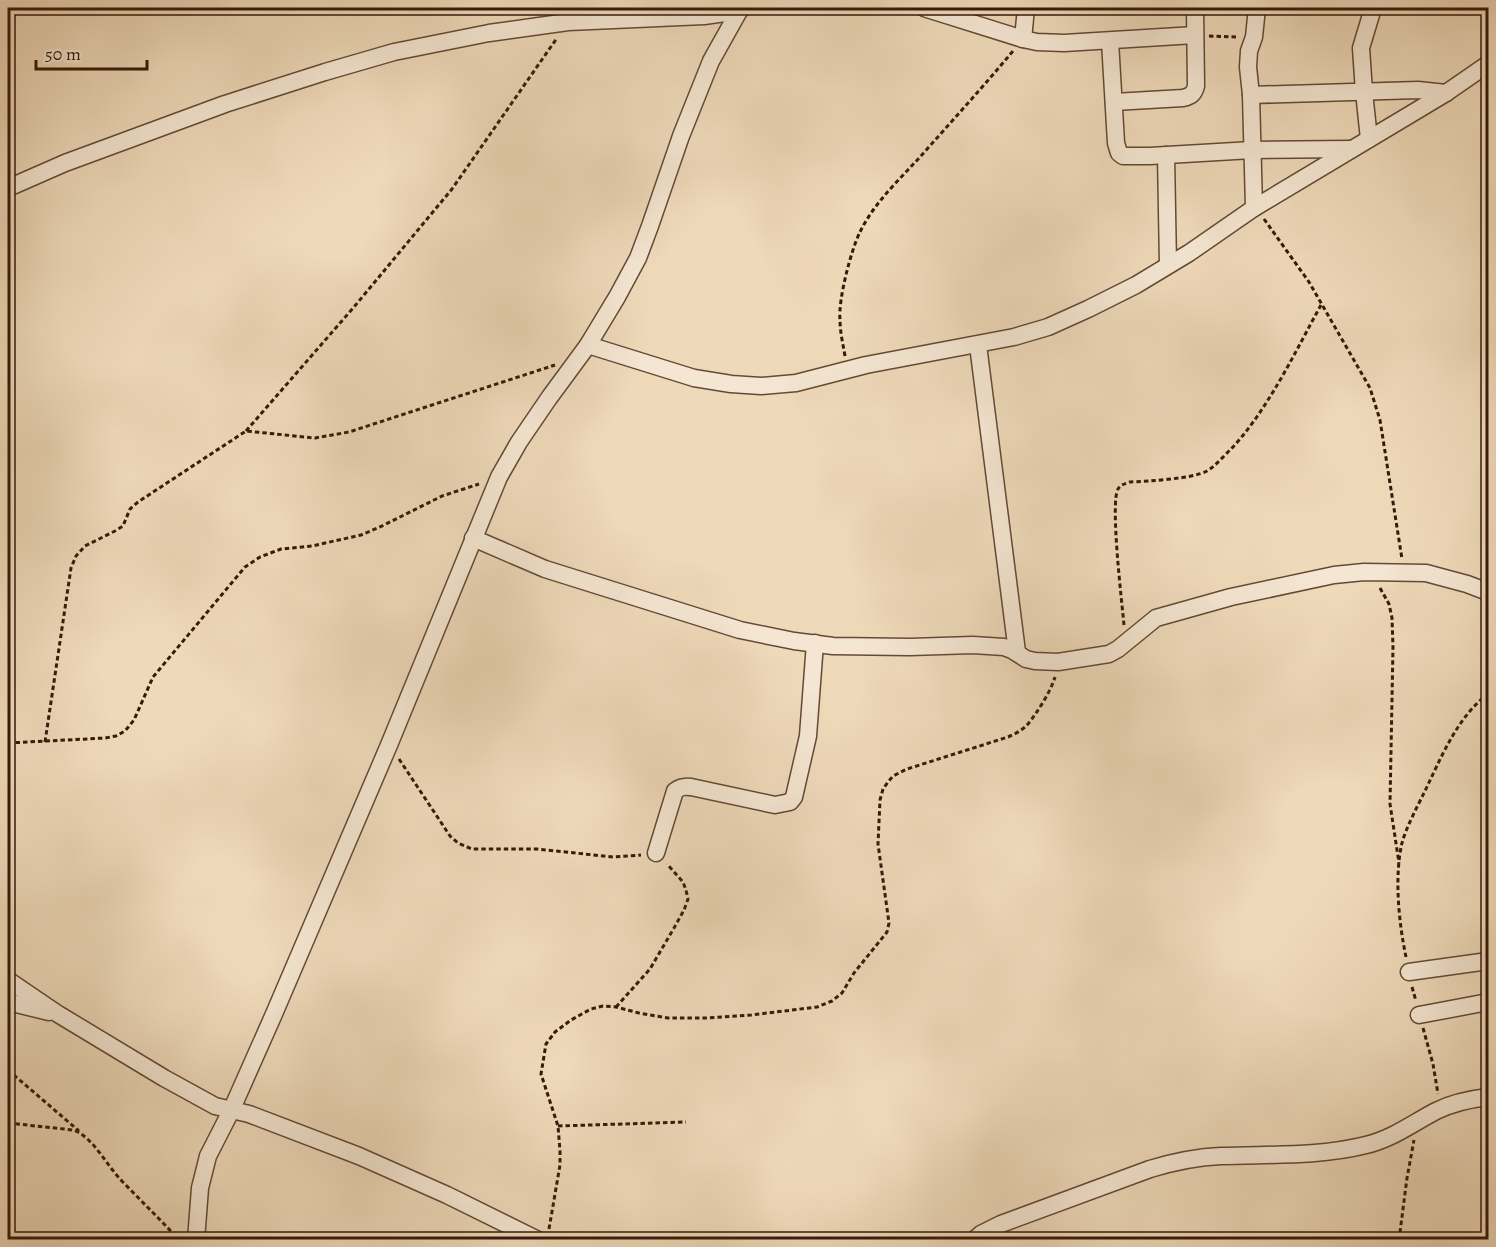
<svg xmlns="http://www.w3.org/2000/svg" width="1496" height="1247" font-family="Alegreya,serif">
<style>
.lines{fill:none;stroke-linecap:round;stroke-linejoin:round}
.minor-casing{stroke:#654935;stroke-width:19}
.path{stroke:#371909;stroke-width:3;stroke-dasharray:4.5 3;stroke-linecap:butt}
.minor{stroke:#f4e6d2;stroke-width:16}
</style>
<rect width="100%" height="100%" fill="#eed9b9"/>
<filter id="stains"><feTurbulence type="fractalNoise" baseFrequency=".00333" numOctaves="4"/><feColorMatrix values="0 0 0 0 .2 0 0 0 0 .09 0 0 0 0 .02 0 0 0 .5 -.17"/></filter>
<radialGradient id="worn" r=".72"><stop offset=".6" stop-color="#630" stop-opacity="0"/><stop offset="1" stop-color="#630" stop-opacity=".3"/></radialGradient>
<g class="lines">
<defs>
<g id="minor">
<path d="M 924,8 L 1023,39 L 1037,42 L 1064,43 L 1195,35"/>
<path d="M 1023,39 L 1026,8"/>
<path d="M 1110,41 L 1116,143 L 1119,153 L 1123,156 L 1150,156 L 1252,150 L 1352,149"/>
<path d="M 1251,95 L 1418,90 L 1446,93"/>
<path d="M 1114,102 L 1183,98 C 1191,96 1194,94 1196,86 L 1195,8"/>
<path d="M 1369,139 L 1364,92 L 1361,48 L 1373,8"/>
<path d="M 1166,155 L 1168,265"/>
<path d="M 8,188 L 65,163 L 225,104 L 325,72 L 394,52 L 489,33 L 568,22 L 704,16 L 739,11 L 742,8"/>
<path d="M 1254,208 L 1251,95 L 1248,67 L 1249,51 L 1254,37 L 1257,8"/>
<path d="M 588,345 L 694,378 L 731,384 L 761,386 L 796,383 L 866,365 L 1014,337 L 1048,327 L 1088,309 L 1136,285 L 1189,253 L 1254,208 L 1446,93 L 1488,64"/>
<path d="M 978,345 L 1017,652"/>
<path d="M 473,538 L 545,569 L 740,630 L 794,641 L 833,646 L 910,647 L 973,645 L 1004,647 L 1012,650 L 1026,659 L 1035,661 L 1058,662 L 1109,654 L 1118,649 L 1156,618 L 1231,597 L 1334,575 L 1364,572 L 1426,573 L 1467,584 L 1488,592"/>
<path d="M 656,853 L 675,791 C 680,787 684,786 691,787 L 775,805 L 790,802 L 794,797 L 808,736 L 815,643"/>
<path d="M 1409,972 L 1488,961"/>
<path d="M 8,980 L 58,1014 L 164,1078 L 215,1106 L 249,1114 L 359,1156 L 447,1195 L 538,1240"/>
<path d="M 8,1002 L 49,1012"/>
<path d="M 1419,1015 L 1488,1002"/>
<path d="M 196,1240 L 200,1188 L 208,1156 L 231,1111 L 274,1014 L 389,745 L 499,477 L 519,442 L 549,398 L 588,345 L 617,297 L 638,258 L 650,226 L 681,136 L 711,61 L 739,11"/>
<path d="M 974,1240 L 981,1234 L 1001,1224 L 1150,1169 C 1173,1162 1197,1157 1221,1156 C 1270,1154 1318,1157 1366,1145 C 1392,1139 1413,1123 1436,1111 C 1452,1103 1471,1099 1488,1097"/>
</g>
</defs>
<!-- minor casing -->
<use href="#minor" class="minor-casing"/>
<!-- path -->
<g class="path">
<path d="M 1209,36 L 1238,37"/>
<path d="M 1264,219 L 1309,282 L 1370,388 L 1380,420 L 1402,559"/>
<path d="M 845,356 C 843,344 840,332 840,320 C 838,300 851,250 860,232 C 874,203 899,180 920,157 C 951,122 983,87 1013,51"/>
<path d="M 246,431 L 354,307 L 452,189 L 557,38"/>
<path d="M 1380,588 L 1389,604 L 1392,618 L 1393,647 L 1390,804 L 1399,863"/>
<path d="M 1124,625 C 1122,603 1110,503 1118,489 C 1121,484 1125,484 1130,482 C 1148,481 1192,479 1207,471 C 1215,466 1221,459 1228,452 C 1266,414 1295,352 1321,305"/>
<path d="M 45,742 L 71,568 L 76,556 L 85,546 L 115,531 L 123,526 L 130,509 L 138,502 L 246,431 L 315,438 L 349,432 L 555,365"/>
<path d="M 8,743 L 105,738 L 116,736 L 125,731 L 134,720 L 153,677 L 245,567 L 260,557 L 281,549 L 312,546 L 361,535 L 382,526 L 442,496 L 479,484"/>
<path d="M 399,759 L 450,836 L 458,843 L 472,849 L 537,849 L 613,857 L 641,855"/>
<path d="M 1406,957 C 1399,924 1394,877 1402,843 C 1406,828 1417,807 1424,793 C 1441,758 1457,717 1488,694"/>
<path d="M 1412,987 L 1416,1001"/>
<path d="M 616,1007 L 650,969 L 674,928 L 684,910 L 688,899 L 686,890 L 683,882 L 667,864"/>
<path d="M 1423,1028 L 1433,1064 L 1438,1094"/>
<path d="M 8,1070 L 79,1131"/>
<path d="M 8,1123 L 73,1130 C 92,1136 106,1164 120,1179 C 140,1200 160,1219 179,1240"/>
<path d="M 558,1126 L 686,1122"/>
<path d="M 549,1229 L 560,1165 L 560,1151 L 558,1126 L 541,1074 L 546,1044 L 555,1032 L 571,1020 L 591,1009 L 603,1006 L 616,1007 L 639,1013 L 668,1018 L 707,1018 L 751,1015 L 817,1007 L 832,1001 L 842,993 L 854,973 L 887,932 L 889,923 L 878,844 L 880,800 L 883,789 L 888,782 L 893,776 L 907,769 L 1008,737 C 1015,734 1023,730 1028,724 C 1037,713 1051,691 1055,677"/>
<path d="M 1399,1240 L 1407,1178 L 1414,1140"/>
</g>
<!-- minor -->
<use href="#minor" class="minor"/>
</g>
<!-- margin -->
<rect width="1496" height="1247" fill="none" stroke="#eed9b9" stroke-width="30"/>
<rect x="9" y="9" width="1478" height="1229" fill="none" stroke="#371909" stroke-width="3"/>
<rect x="15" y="15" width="1466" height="1217" fill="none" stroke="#371909" stroke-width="1.5"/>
<!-- scale -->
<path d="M36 60v9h111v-9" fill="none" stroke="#371909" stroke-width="3"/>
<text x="45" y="60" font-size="18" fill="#371909" stroke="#f4e6d2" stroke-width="4.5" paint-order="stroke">50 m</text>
<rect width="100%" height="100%" filter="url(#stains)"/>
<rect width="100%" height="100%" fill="url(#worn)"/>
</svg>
